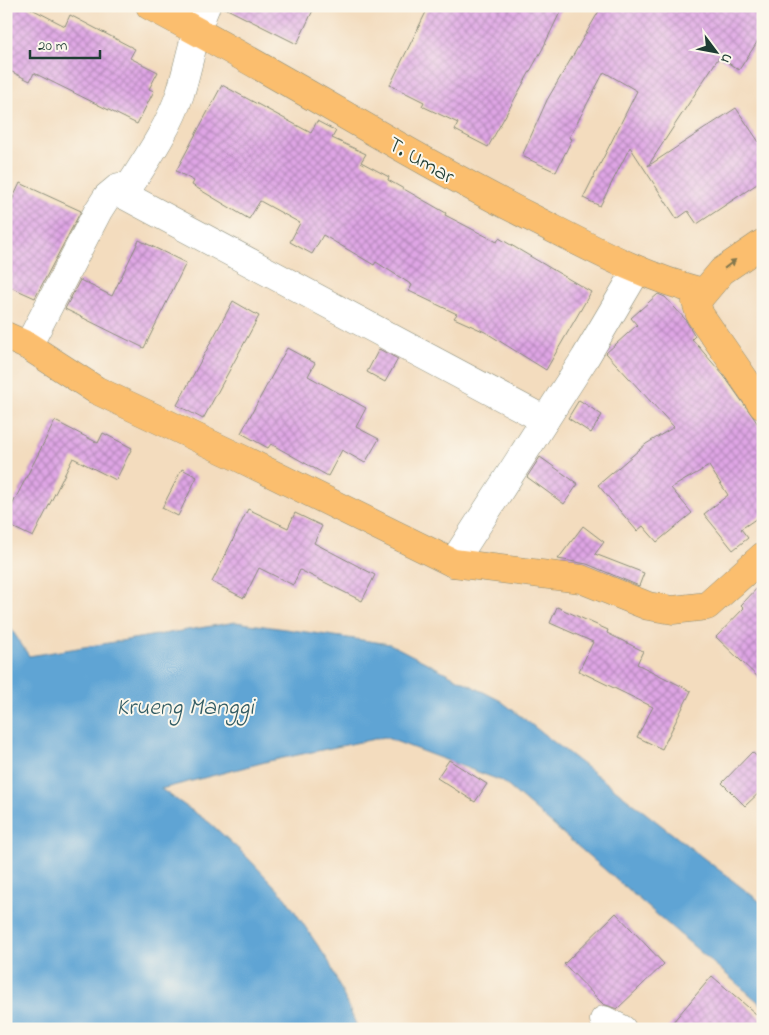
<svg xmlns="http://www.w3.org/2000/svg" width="769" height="1035" font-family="'Indie Flower',sans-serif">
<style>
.water{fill:#5fa4d4;stroke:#3f7084}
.building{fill:url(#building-cross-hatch)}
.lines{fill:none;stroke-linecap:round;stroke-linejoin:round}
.minor-casing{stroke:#898c79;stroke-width:29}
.major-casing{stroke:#898c79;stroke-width:29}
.minor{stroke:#fff;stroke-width:28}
.major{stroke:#fbbe6e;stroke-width:28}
.oneway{fill:#82774e}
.labels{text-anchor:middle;stroke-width:4;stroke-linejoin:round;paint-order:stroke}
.street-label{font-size:22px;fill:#1f3d34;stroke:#fbf7ec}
.water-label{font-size:24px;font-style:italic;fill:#325c64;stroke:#fbf7ec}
</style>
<defs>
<pattern id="building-cross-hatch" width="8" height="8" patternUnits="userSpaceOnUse" patternTransform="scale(1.25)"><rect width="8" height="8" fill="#dfa5e5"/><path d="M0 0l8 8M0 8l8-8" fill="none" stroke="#b488ba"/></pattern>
</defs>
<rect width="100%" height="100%" fill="#fbf7ec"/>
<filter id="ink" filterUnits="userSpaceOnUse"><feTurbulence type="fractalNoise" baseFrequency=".02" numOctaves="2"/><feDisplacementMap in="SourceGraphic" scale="10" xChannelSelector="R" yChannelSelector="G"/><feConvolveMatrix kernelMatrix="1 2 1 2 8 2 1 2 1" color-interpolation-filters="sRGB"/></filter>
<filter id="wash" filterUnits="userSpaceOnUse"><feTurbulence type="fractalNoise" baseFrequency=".0096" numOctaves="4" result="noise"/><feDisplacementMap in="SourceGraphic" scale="20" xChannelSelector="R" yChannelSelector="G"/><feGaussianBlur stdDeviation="1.12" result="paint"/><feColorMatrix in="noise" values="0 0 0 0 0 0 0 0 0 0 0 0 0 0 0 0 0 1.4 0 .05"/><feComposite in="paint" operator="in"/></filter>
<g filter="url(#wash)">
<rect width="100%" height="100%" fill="#f3dcbe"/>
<!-- water -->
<path class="water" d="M 6,621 L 29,656 L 236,622 L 390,644 L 501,701 L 763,904 L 763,1006 L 502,781 L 384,737 L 269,761 L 161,789 L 210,823 L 245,855 L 285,897 L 329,962 L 358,1029 L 6,1029 Z"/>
<g id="blocks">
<!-- building -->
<g class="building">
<path d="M 6,6 L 26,6 L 65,26 L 70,15 L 135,49 L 130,58 L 158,72 L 149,89 L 154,91 L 137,124 L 34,73 L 30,81 L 6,69 Z"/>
<path d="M 221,6 L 315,6 L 297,44 Z"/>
<path d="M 429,6 L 563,6 L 543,48 L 488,147 L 455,130 L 458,123 L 422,106 L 424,102 L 390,85 Z"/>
<path d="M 602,6 L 763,6 L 763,33 L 739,70 L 719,57 L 648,166 L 736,108 L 763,148 L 763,180 L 697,224 L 688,211 L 677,219 L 630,147 L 600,206 L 583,198 L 637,91 L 604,72 L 569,138 L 572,139 L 556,172 L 522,156 L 547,100 Z"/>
<path d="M 222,85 L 311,133 L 317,121 L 336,131 L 332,138 L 366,154 L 361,162 L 389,177 L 388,180 L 446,213 L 445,215 L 497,242 L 499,238 L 591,292 L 546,370 L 485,332 L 454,318 L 457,314 L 409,291 L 412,285 L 376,262 L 374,265 L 323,235 L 312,254 L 290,242 L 300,223 L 260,201 L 249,219 L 192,185 L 194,181 L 176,171 Z"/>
<path d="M 20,183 L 81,211 L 35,298 L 6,285 L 6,213 Z"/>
<path d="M 139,240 L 186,263 L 144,348 L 65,309 L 80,280 L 112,296 Z"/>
<path d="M 658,294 L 665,297 L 685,319 L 695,336 L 692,339 L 724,376 L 763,431 L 763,514 L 741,529 L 748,538 L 733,550 L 704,514 L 728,495 L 709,466 L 671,488 L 692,513 L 657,542 L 643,526 L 637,531 L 598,485 L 646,444 L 674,427 L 606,353 L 637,325 L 631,318 Z"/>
<path d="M 233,301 L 259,316 L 203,419 L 177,405 Z"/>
<path d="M 287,348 L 315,363 L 308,376 L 366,408 L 356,427 L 379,439 L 365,463 L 342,450 L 328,476 L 271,444 L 268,448 L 241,433 Z"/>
<path d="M 379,349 L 398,359 L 385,382 L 367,372 Z"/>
<path d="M 579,400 L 602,415 L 591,433 L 568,418 Z"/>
<path d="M 55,421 L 98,443 L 103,433 L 132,448 L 116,480 L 73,458 L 33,537 L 6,524 L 6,517 Z"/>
<path d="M 540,457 L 578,484 L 564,504 L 527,477 Z"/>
<path d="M 182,469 L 197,477 L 178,516 L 162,508 Z"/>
<path d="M 248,509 L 288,528 L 295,513 L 322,526 L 314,543 L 375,575 L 362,601 L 300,570 L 293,585 L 259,568 L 244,598 L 212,582 Z"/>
<path d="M 583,526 L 604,542 L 595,554 L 644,573 L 639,586 L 587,564 L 558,559 Z"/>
<path d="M 763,582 L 763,682 L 716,637 L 744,608 L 741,605 Z"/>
<path d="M 557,607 L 608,630 L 607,633 L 643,651 L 637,664 L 691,691 L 662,749 L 637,737 L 653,707 L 579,671 L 593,642 L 550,623 Z"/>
<path d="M 752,752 L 763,762 L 763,789 L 745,806 L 722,783 Z"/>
<path d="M 449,760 L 487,784 L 475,802 L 437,778 Z"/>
<path d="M 616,913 L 664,964 L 617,1009 L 603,1004 L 564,964 Z"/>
<path d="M 712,976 L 763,1020 L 763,1029 L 667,1029 Z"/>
</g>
</g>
</g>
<g filter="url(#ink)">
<use href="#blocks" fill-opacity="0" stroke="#898c79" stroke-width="1"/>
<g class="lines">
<defs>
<g id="minor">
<path d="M 124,195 L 545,420"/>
<path d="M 28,346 L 98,211 L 107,197 L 119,187 L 124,195 C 144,163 168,130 180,94 C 189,65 193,35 206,6"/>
<path d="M 453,563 L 585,358 L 637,270"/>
<path d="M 604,1020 L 622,1029"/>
</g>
<g id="major">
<path d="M 150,6 C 280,74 403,153 534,219 C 589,247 643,277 703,292"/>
<path d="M 763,243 L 722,271 L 696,302 L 700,315 L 763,406"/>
<path d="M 6,336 L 28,346 L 96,390 L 240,458 L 453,563 L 581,579 L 648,606 L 673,610 L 707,606 L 763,556"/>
</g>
</defs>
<!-- minor casing -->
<use href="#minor" class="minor-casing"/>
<!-- major casing -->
<use href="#major" class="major-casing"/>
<!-- minor -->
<use href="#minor" class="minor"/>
<!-- major -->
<use href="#major" class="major"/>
</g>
<!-- one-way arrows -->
<defs><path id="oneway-solid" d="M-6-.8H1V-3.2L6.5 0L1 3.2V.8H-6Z" transform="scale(1.25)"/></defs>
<use class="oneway" href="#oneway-solid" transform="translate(730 264) rotate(-38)"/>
</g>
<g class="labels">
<!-- street labels -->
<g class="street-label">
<text transform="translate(422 159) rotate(30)" y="8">T. Umar</text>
</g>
<!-- water labels -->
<g class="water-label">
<text x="185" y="714">Krueng Manggi</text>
</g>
</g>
<!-- margin -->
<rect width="769" height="1035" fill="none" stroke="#fbf7ec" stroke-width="25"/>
<!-- north arrow -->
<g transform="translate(716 52) rotate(122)" stroke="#fbf7ec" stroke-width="4" paint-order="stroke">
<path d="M0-4L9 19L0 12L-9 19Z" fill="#1f3d34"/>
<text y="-8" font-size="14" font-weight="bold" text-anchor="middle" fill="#1f3d34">U</text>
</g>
<!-- scale -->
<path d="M30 50v8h70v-8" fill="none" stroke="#1f3d34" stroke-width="2.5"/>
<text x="38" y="50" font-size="15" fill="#1f3d34" stroke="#fbf7ec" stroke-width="4" paint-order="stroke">20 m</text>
</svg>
